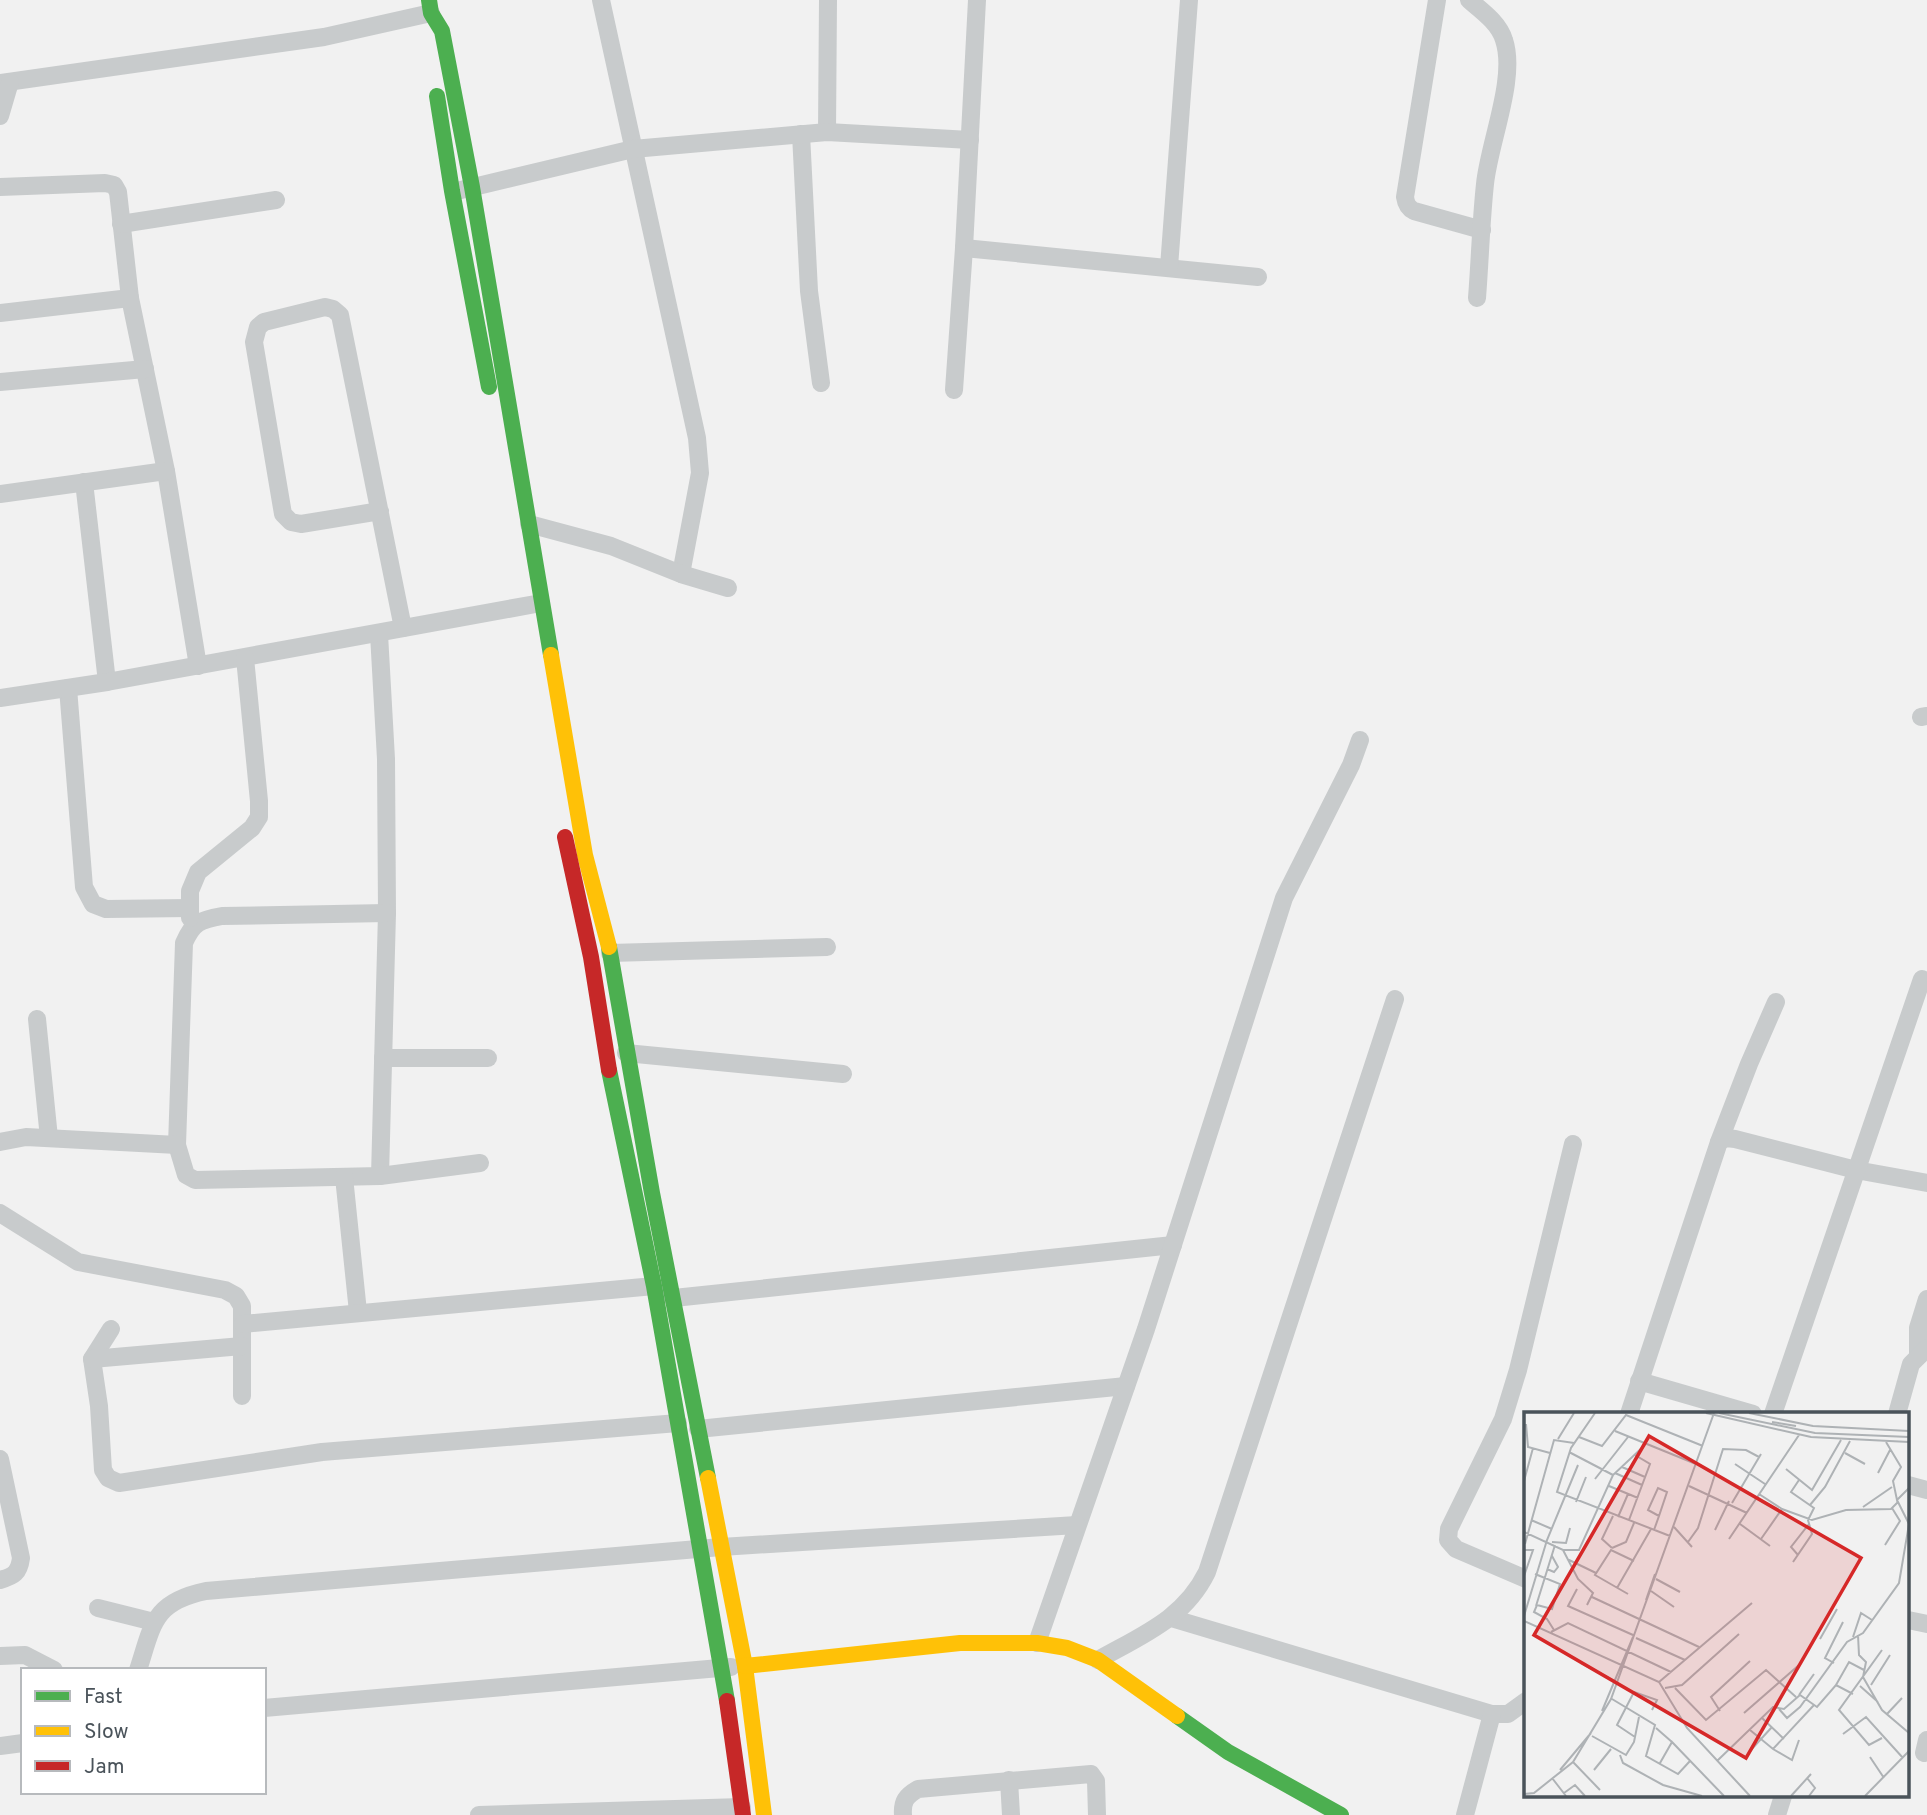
<svg xmlns="http://www.w3.org/2000/svg" width="1927" height="1815" font-family="Overpass,sans-serif">
<style>
.lines{fill:none;stroke-linecap:round;stroke-linejoin:round}
.street{stroke:#c8cbcc;stroke-width:18}
.fast{stroke:#4caf50;stroke-width:16}
.slow{stroke:#ffc107;stroke-width:16}
.jam{stroke:#c62828;stroke-width:16}
.inset-road{fill:none;stroke:#aeb2b5;stroke-width:2}
.view{fill:#d62828;fill-opacity:0.15;stroke:#d62828;stroke-width:3.5}
.inset-edge{fill:none;stroke:#4a535a;stroke-width:3.5}
</style>
<rect width="100%" height="100%" fill="#f1f1f1"/>
<g class="lines">
<!-- street -->
<g class="street">
<path d="M 601,0 L 697,438 L 700,473 L 681,574"/>
<path d="M 1437,0 L 1405,197 C 1406,204 1408,208 1414,211 L 1482,230"/>
<path d="M 1469,0 C 1482,11 1499,23 1504,40 C 1517,78 1489,143 1485,184 C 1481,221 1480,260 1477,298"/>
<path d="M 0,83 L 324,37 L 431,13"/>
<path d="M 0,116 L 10,82"/>
<path d="M 827,132 L 828,0"/>
<path d="M 801,134 L 809,291 L 821,383"/>
<path d="M 0,187 L 105,183 L 114,185 L 118,192 L 130,298 L 166,471 L 198,666"/>
<path d="M 461,190 L 633,149 L 827,132 L 970,140"/>
<path d="M 121,224 L 276,200"/>
<path d="M 964,248 L 1258,277"/>
<path d="M 1169,267 L 1189,0"/>
<path d="M 0,313 L 130,298"/>
<path d="M 0,382 L 145,369"/>
<path d="M 954,390 L 964,248 L 977,0"/>
<path d="M 84,482 L 107,682"/>
<path d="M 0,494 L 166,471"/>
<path d="M 380,511 L 301,524 L 291,522 L 283,514 L 254,342 L 258,327 L 264,322 L 325,307 L 333,309 L 340,315 L 403,628"/>
<path d="M 529,524 L 611,546 L 681,574 L 728,588"/>
<path d="M 379,634 L 386,759 L 387,913 L 380,1176"/>
<path d="M 68,688 L 84,887 L 93,904 L 106,909 L 190,908"/>
<path d="M 0,698 L 107,682 L 541,603"/>
<path d="M 1921,717 L 1927,716"/>
<path d="M 387,913 L 222,916 C 200,920 193,922 184,943 L 177,1145 L 186,1175 L 195,1180 L 380,1176 L 480,1163"/>
<path d="M 190,918 L 190,891 L 198,872 L 252,828 L 259,817 L 259,801 L 245,658"/>
<path d="M 610,953 L 827,947"/>
<path d="M 37,1019 L 49,1138"/>
<path d="M 626,1053 L 843,1074"/>
<path d="M 383,1058 L 488,1058"/>
<path d="M 0,1142 L 26,1137 L 177,1145"/>
<path d="M 1719,1142 L 1749,1064 L 1776,1002"/>
<path d="M 344,1177 L 358,1312"/>
<path d="M 0,1213 L 78,1262 L 225,1290 L 236,1296 L 242,1306 L 242,1396"/>
<path d="M 243,1324 L 654,1286 L 674,1298 L 1173,1245"/>
<path d="M 111,1329 L 92,1359 L 99,1406 L 103,1470 L 108,1478 L 119,1483 L 322,1452 L 678,1423"/>
<path d="M 1918,1355 L 1918,1328 L 1927,1299"/>
<path d="M 92,1359 L 242,1346"/>
<path d="M 1639,1381 L 1753,1414"/>
<path d="M 1629,1414 L 1719,1142 L 1726,1138 L 1735,1139 L 1856,1170 L 1927,1183"/>
<path d="M 1773,1414 L 1922,979"/>
<path d="M 1897,1414 L 1911,1364 L 1927,1348"/>
<path d="M 698,1429 L 1126,1386"/>
<path d="M 0,1459 L 21,1558 C 19,1573 14,1576 0,1580"/>
<path d="M 1908,1485 L 1927,1490"/>
<path d="M 1526,1579 L 1456,1549 L 1448,1540 L 1449,1529 L 1503,1419 L 1518,1370 L 1573,1144"/>
<path d="M 98,1608 L 154,1622"/>
<path d="M 1171,1618 L 1492,1714 L 1508,1714 L 1526,1701"/>
<path d="M 1908,1620 L 1927,1624"/>
<path d="M 1037,1643 L 1146,1329 L 1284,898 L 1351,765 L 1360,740"/>
<path d="M 0,1656 L 25,1655 L 54,1670"/>
<path d="M 1098,1660 C 1142,1635 1184,1619 1207,1572 L 1395,999"/>
<path d="M 138,1670 C 153,1624 153,1602 206,1591 L 721,1547 L 1077,1525"/>
<path d="M 264,1708 L 731,1667"/>
<path d="M 0,1746 L 23,1743"/>
<path d="M 1924,1753 L 1927,1740"/>
<path d="M 1009,1780 L 1011,1815"/>
<path d="M 479,1815 L 742,1807"/>
<path d="M 903,1815 C 902,1801 906,1796 918,1789 L 1091,1774 L 1096,1781 L 1097,1815"/>
<path d="M 1465,1815 L 1492,1714"/>
<path d="M 1777,1815 L 1783,1796"/>
</g>
<!-- fast -->
<g class="fast">
<path d="M 429,0 L 431,13 L 442,31 L 472,187 L 551,655"/>
<path d="M 437,96 L 452,191 L 489,387"/>
<path d="M 609,947 L 652,1193 L 708,1478"/>
<path d="M 609,1070 L 654,1286 L 727,1701"/>
<path d="M 1177,1716 L 1228,1752 L 1341,1815"/>
</g>
<!-- slow -->
<g class="slow">
<path d="M 551,655 L 585,855 L 609,947"/>
<path d="M 708,1478 L 745,1666 L 764,1815"/>
<path d="M 745,1666 L 960,1643 L 1037,1643 L 1067,1648 L 1098,1660 L 1177,1716"/>
</g>
<!-- jam -->
<g class="jam">
<path d="M 565,837 L 591,957 L 609,1070"/>
<path d="M 727,1701 L 743,1815"/>
</g>
</g>
<!-- overview -->
<g transform="translate(1524 1412)">
<rect width="385" height="385" fill="#f1f1f1"/>
<path class="inset-road" d="M 71,1 L 47,36 L 33,80 L 146,124M 182,1 L 287,25 L 385,30M 195,1 L 291,21 L 385,25M 225,1 L 289,14 L 385,19M 248,10 L 272,14M 2,12 L 4,35 L 26,41M 91,19 L 172,52M 55,25 L 78,34 L 102,3 L 179,34M 34,27 L 50,1M 362,30 L 377,55 L 369,69 L 373,88 L 385,76M 45,40 L 89,63M 321,41 L 341,52M 211,52 L 241,72M 98,55 L 121,65M 262,57 L 288,78 L 317,28M 91,61 L 118,73M 354,61 L 366,38M 71,67 L 104,25M 0,69 L 9,36M 85,74 L 114,86M 165,74 L 223,101M 235,82 L 258,97 L 237,127M 52,90 L 62,65M 208,91 L 237,42M 286,93 L 301,75 L 326,29M 339,95 L 368,75M 258,97 L 288,108 L 322,98 L 367,97 L 374,90M 94,105 L 104,82M 7,108 L 28,117M 105,108 L 126,52 L 111,43M 216,112 L 246,134M 150,115 L 168,135M 130,118 L 135,104 L 143,80 L 134,76 L 124,98 L 135,104M 191,118 L 205,89M 0,120 L 39,138 L 55,138 L 89,63 L 121,33M 205,127 L 275,23M 28,130 L 42,131 L 46,116M 164,130 L 174,116 L 199,37 L 222,38 L 235,45M 1,132 L 30,28 L 50,31M 361,133 L 376,109 L 368,96M 88,136 L 78,127 L 89,104M 88,136 L 102,130 L 110,111M 0,138 L 9,138 L 0,164M 39,138 L 54,167 L 69,181 L 63,193M 274,143 L 267,135 L 285,112M 43,147 L 72,161M 269,150 L 288,122 L 284,108 L 290,96 L 267,80 L 275,68M 23,157 L 30,160 L 34,155 L 28,144M 11,162 L 36,172 L 28,197 L 13,193 L 10,200 L 23,207 L 30,218M 132,167 L 156,180M 93,176 L 127,117M 53,177 L 44,194 L 109,223M 127,179 L 150,195M 104,182 L 71,163 L 87,138 L 110,149M 68,185 L 175,235M 122,188 L 131,162M 12,194 L 31,133M 0,204 L 23,128 L 54,53M 0,209 L 135,270 L 163,316 L 226,384M 27,220 L 44,211 L 147,260M 334,223 L 335,243 L 342,250 L 339,265 L 358,298 L 385,321M 329,225 L 337,201 L 348,208M 112,226 L 161,248M 296,227 L 313,197M 57,251 L 92,270M 310,251 L 301,246 L 319,210M 135,270 L 228,191M 312,273 L 325,250 L 340,258M 347,273 L 366,243M 336,274 L 354,290M 141,276 L 158,273 L 215,222M 151,276 L 182,308 L 242,258 L 272,285M 275,283 L 290,262M 88,287 L 131,313 L 122,344 L 154,362 L 166,349M 255,297 L 263,306 L 276,295 L 323,230 L 339,221 L 375,171 L 385,112 L 373,88M 78,299 L 109,225M 196,299 L 187,285 L 226,249M 220,301 L 275,253M 363,302 L 378,286M 238,306 L 260,327M 132,316 L 148,330M 226,318 L 249,337 L 290,293M 319,322 L 342,305 L 379,346M 68,324 L 102,343 L 110,330 L 115,305M 111,325 L 93,313 L 110,280 L 133,288 L 128,298M 358,326 L 345,333 L 315,298 L 358,238M 249,337 L 268,348 L 275,328M 226,339 L 248,315M 96,343 L 99,351 L 139,373 L 178,384M 346,345 L 360,366M 193,349 L 249,295 L 260,297 L 276,283 L 293,295 L 312,273 L 329,282M 49,350 L 76,378M 136,351 L 148,330 L 200,384M 36,358 L 67,321M 70,358 L 87,337M 28,366 L 42,384M 283,366 L 291,376 L 285,384M 40,381 L 51,373 L 61,384M 0,382 L 10,381 L 49,350 L 87,287 L 190,1M 267,384 L 287,362M 341,384 L 385,339"/>
<path class="view" d="M 125,24 L 337,146 L 222,346 L 10,223 Z"/>
<rect width="385" height="385" class="inset-edge"/>
</g>
<!-- legend -->
<rect x="21" y="1668" width="245" height="126" fill="#ffffff" stroke="#b7babd" stroke-width="2"/>
<rect x="35" y="1691" width="35" height="10" fill="#4caf50" stroke="#b7babd" stroke-width="2"/>
<text x="84" y="1703" font-size="21" fill="#4a535a">Fast</text>
<rect x="35" y="1726" width="35" height="10" fill="#ffc107" stroke="#b7babd" stroke-width="2"/>
<text x="84" y="1738" font-size="21" fill="#4a535a">Slow</text>
<rect x="35" y="1761" width="35" height="10" fill="#c62828" stroke="#b7babd" stroke-width="2"/>
<text x="84" y="1773" font-size="21" fill="#4a535a">Jam</text>
</svg>
